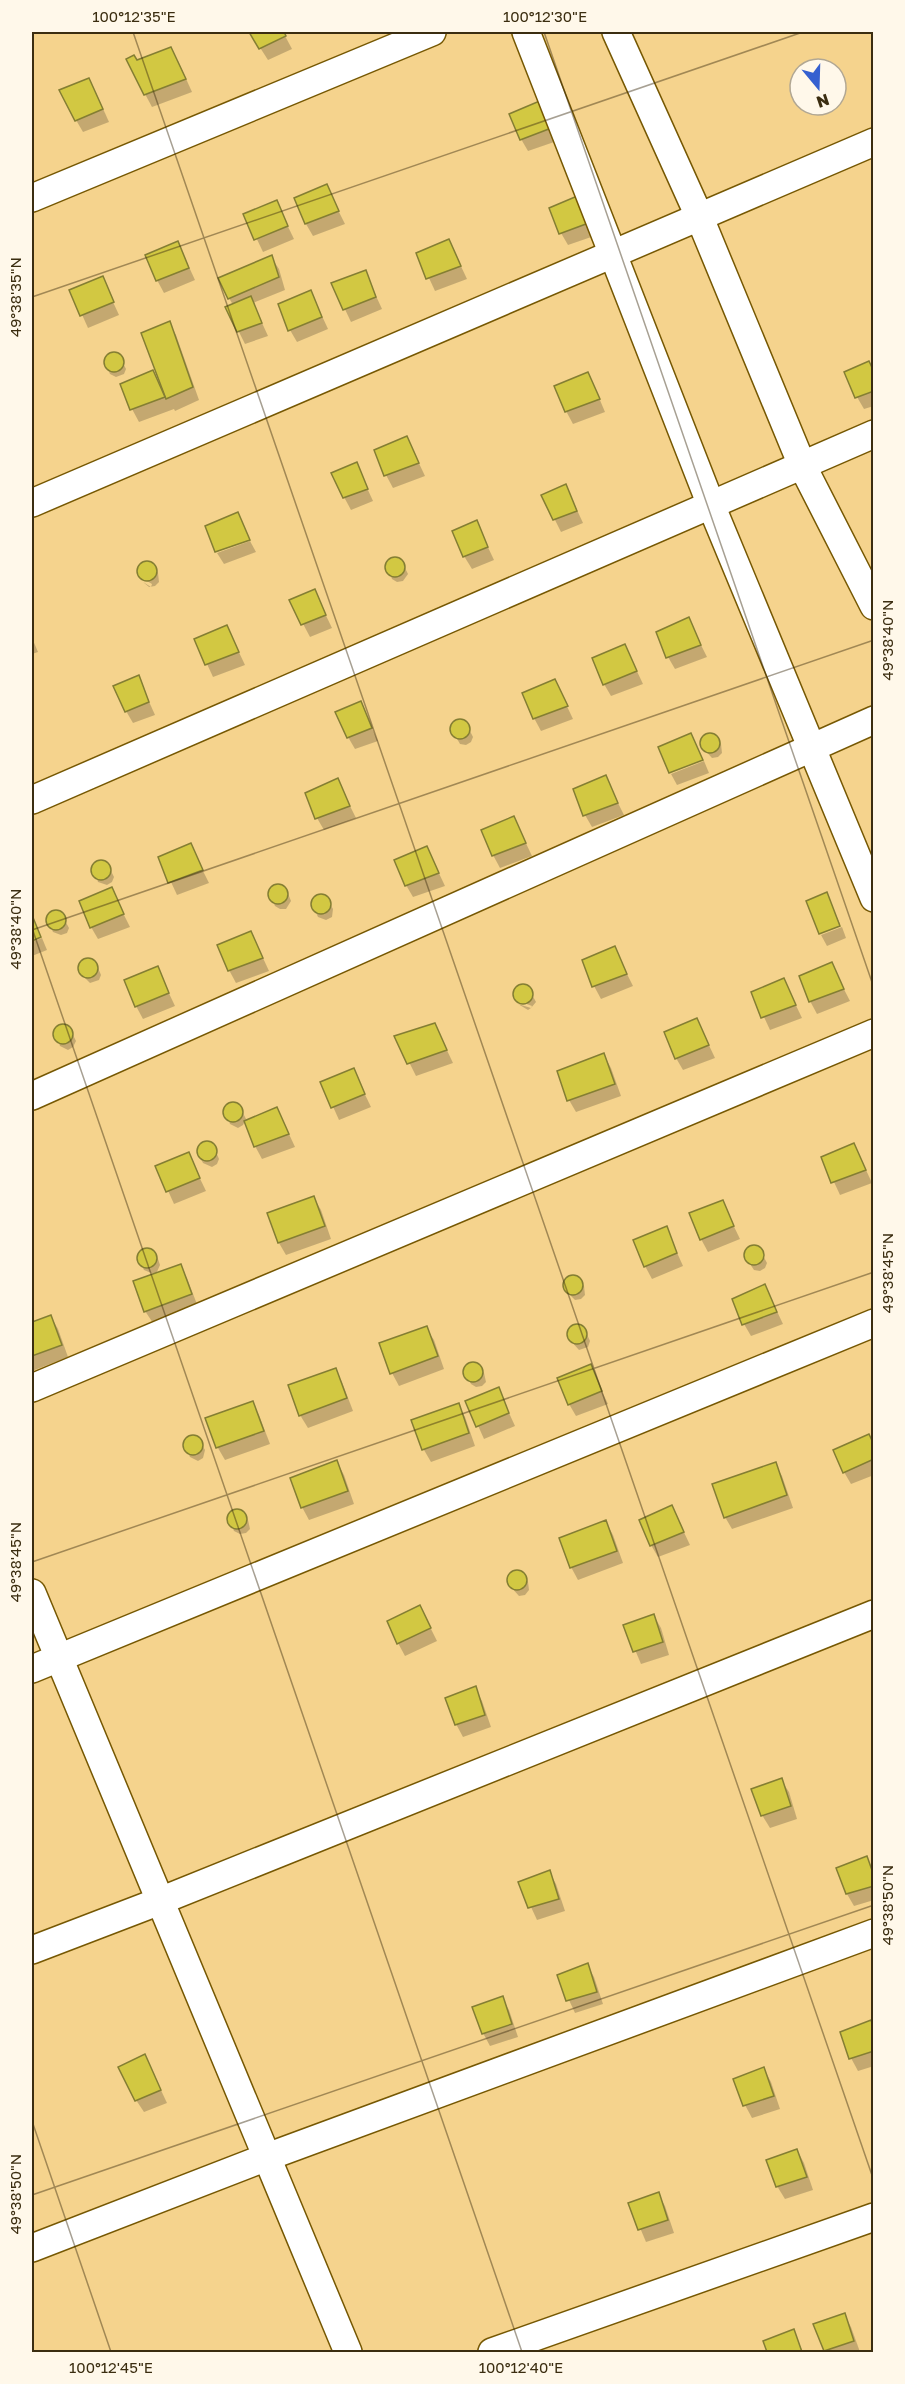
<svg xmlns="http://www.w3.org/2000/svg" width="905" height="2384" font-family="'Golos Text',sans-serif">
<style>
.shadow{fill:#0003}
.building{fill:#d2c842;stroke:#847e33;stroke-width:1.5}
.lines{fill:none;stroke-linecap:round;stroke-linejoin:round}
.minor-casing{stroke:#765803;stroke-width:30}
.minor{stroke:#fff;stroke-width:27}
.ticks{fill:none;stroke:#3b2d10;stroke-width:1.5;stroke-opacity:0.45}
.neatline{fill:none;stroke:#3b2d10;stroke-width:2}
.ticks-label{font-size:15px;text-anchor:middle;fill:#3b2d10}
</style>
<rect width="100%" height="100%" fill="#f5d38d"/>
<!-- shadow -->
<g class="shadow">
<path d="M 250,32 L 283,32 L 292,49 L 268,60 Z"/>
<path d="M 178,61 L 192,92 L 152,107 L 145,94 L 137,62 Z"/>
<path d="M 96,93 L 109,122 L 83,132 L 76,120 Z"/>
<path d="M 542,102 L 560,140 L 528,151 L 521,139 Z"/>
<path d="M 326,186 L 345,224 L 313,236 L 306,224 Z"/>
<path d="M 581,195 L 600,234 L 568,245 L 561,233 Z"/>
<path d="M 276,202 L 294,239 L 263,252 L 245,214 Z"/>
<path d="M 449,241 L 467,279 L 435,291 L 418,254 Z"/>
<path d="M 178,243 L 195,280 L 164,293 L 157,280 Z"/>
<path d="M 271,257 L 279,269 L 285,290 L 253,303 L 268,336 L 245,344 L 227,308 L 233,305 L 229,298 Z"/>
<path d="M 365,272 L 382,309 L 351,322 L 333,284 Z"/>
<path d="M 102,278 L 119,315 L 88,328 L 71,290 Z"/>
<path d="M 311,292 L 328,329 L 297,342 L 290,330 Z"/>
<path d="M 169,323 L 176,335 L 199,400 L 175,411 L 174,409 L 139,422 L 132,409 L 152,372 L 161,387 L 163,387 Z"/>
<path d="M 114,353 L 119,355 L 126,369 L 124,374 L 116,377 L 110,374 L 105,362 L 106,356 Z"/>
<path d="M 874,372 L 874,406 L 864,409 L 857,397 Z"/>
<path d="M 594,386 L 605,412 L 573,424 L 566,411 Z"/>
<path d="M 407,438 L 425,476 L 393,488 L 386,475 Z"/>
<path d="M 356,464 L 373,501 L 351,510 L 344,497 Z"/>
<path d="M 566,486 L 583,523 L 561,532 L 543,496 Z"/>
<path d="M 476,522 L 494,560 L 472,569 L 464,556 Z"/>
<path d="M 250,541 L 256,552 L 224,564 L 217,553 Z"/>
<path d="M 398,558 L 402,562 L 408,574 L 403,581 L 397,582 L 392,579 L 386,564 L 390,560 Z"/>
<path d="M 147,563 L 154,567 L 158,573 L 159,582 L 155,586 L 149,587 L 143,582 L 151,587 L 152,584 L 140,577 L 138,569 L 142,564 Z"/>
<path d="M 314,591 L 332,628 L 310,637 L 291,601 Z"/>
<path d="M 688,619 L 707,657 L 675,669 L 668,657 Z"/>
<path d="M 227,627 L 245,665 L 213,677 L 196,640 Z"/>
<path d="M 32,638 L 38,652 L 32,654 Z"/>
<path d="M 625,646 L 643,684 L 611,696 L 604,684 Z"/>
<path d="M 138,677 L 155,715 L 133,723 L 126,711 Z"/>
<path d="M 555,681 L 573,719 L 541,731 L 534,718 Z"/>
<path d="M 360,703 L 378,741 L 355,749 L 348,737 Z"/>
<path d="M 461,721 L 466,723 L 473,737 L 471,742 L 466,745 L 460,744 L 452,730 L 453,724 Z"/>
<path d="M 710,734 L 718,738 L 721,744 L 722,753 L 718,757 L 712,758 L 704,749 L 702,740 L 705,736 Z"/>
<path d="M 704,761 L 709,773 L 677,785 L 671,774 Z"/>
<path d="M 605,777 L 624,815 L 592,827 L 585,815 Z"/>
<path d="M 337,780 L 356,818 L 324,830 L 317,818 Z"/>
<path d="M 514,818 L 532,856 L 500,868 L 493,855 Z"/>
<path d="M 190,845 L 209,883 L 177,895 L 160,858 Z"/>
<path d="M 427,848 L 445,886 L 413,897 L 406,885 Z"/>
<path d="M 101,861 L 107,863 L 114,877 L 112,882 L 107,885 L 98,882 L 93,867 L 96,862 Z"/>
<path d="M 278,885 L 285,889 L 289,896 L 291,901 L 286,909 L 280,909 L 275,906 L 269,894 L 273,887 Z"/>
<path d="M 111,889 L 130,927 L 98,939 L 91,927 Z"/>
<path d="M 826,894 L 840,924 L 820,932 Z"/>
<path d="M 321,896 L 326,897 L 333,909 L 332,917 L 326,920 L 318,917 L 312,904 L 316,897 Z"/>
<path d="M 56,911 L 61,913 L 69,928 L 67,933 L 61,935 L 53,932 L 47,920 L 49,915 Z"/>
<path d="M 842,927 L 846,938 L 827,946 L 821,935 Z"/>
<path d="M 42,938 L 47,950 L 32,956 L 32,942 Z"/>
<path d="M 257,945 L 269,971 L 236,983 L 229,970 Z"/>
<path d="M 614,948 L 633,986 L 601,999 L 594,986 Z"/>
<path d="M 88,959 L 96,963 L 101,975 L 99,980 L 90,983 L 81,974 L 80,965 L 83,961 Z"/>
<path d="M 831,964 L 850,1001 L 817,1014 L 810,1001 Z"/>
<path d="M 157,968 L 175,1006 L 143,1019 L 136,1006 Z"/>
<path d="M 523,986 L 528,987 L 536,1002 L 531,1008 L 532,1006 L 516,1000 L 514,995 L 516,989 Z"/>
<path d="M 753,993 L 790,993 L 802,1018 L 770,1030 Z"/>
<path d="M 518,1004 L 531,1008 L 528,1010 Z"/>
<path d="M 697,1020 L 715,1058 L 683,1070 L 676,1058 Z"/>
<path d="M 435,1025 L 453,1063 L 416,1076 L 396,1036 Z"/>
<path d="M 66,1026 L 70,1029 L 76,1041 L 73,1047 L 68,1050 L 60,1046 L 54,1031 L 57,1027 Z"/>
<path d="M 604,1055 L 611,1068 L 621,1096 L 576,1112 L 569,1100 Z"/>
<path d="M 353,1070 L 371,1107 L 339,1120 L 322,1082 Z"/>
<path d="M 236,1104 L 240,1107 L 246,1119 L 243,1125 L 238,1128 L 230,1124 L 224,1109 L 227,1105 Z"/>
<path d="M 283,1121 L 295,1147 L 262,1159 L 255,1146 Z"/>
<path d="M 207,1142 L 214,1147 L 219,1159 L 217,1164 L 212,1167 L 203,1163 L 200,1157 L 198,1149 L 201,1144 Z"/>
<path d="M 188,1154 L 206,1191 L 174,1204 L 157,1166 Z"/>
<path d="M 860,1157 L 872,1183 L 840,1195 L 823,1158 Z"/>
<path d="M 314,1198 L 321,1210 L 331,1239 L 286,1255 L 279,1243 Z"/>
<path d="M 722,1202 L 740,1239 L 708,1252 L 701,1239 Z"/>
<path d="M 666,1228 L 683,1266 L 652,1279 L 645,1266 Z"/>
<path d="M 755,1246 L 759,1248 L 767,1263 L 765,1268 L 760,1271 L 754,1270 L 746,1258 L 747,1250 Z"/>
<path d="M 147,1249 L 155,1253 L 158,1259 L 160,1265 L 156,1274 L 180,1266 L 187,1278 L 198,1307 L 153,1323 L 145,1311 L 156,1275 L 144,1270 L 138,1259 L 142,1251 Z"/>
<path d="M 573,1276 L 580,1280 L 584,1286 L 585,1295 L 581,1299 L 575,1300 L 566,1291 L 564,1282 L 567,1278 Z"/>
<path d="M 765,1286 L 783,1324 L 751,1336 L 744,1324 Z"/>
<path d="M 51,1317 L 58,1329 L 68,1357 L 32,1371 L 32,1324 Z"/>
<path d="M 577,1325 L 585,1330 L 590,1341 L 588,1347 L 579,1350 L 570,1340 L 569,1332 L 572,1327 Z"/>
<path d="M 426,1328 L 434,1340 L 444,1369 L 399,1386 L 392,1373 Z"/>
<path d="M 476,1363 L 484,1373 L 486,1382 L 482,1386 L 476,1387 L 471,1384 L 465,1372 L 468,1365 Z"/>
<path d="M 590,1366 L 608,1404 L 576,1416 L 569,1404 Z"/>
<path d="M 335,1370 L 342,1382 L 353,1411 L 308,1428 L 300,1415 Z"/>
<path d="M 498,1389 L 515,1426 L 484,1439 L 467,1401 Z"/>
<path d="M 252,1403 L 259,1415 L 270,1444 L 225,1460 L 218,1448 L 207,1419 Z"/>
<path d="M 458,1405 L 465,1417 L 475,1446 L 431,1462 L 424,1450 L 413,1421 Z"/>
<path d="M 193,1436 L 198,1438 L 205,1450 L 203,1458 L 198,1461 L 190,1457 L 184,1445 L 186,1440 Z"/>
<path d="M 874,1445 L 874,1475 L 851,1484 L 844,1472 Z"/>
<path d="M 337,1462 L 344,1475 L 354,1504 L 309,1520 L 302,1507 Z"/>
<path d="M 775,1464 L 782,1476 L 793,1508 L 732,1529 L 725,1517 Z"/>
<path d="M 672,1507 L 690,1545 L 658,1557 L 651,1545 Z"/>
<path d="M 240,1510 L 248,1520 L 250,1529 L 246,1533 L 240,1534 L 234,1531 L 229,1519 L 232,1511 Z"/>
<path d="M 606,1522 L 613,1535 L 623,1563 L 578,1580 L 571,1567 Z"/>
<path d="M 520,1572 L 528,1582 L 529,1590 L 525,1595 L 519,1596 L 510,1586 L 508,1577 L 511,1573 Z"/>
<path d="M 654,1616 L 661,1628 L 669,1655 L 641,1664 L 625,1626 Z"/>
<path d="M 426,1619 L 437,1641 L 405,1656 L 398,1643 Z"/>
<path d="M 475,1688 L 482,1701 L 491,1727 L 463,1737 L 456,1724 Z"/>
<path d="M 781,1780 L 789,1792 L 797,1819 L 770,1828 L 762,1815 Z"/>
<path d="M 866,1858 L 874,1870 L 874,1900 L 854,1906 L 847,1894 Z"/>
<path d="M 549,1872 L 556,1884 L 565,1911 L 537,1920 L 520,1883 Z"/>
<path d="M 587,1965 L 594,1977 L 603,2004 L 575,2013 L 558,1976 Z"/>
<path d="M 502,1998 L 509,2010 L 518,2037 L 490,2046 L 483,2033 Z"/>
<path d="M 874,2028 L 874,2066 L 858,2071 L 851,2058 Z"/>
<path d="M 151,2069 L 167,2103 L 144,2112 L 136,2100 Z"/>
<path d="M 764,2069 L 771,2082 L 780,2109 L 752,2118 L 745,2105 Z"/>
<path d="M 797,2150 L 804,2163 L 813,2190 L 785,2199 L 777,2186 Z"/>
<path d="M 658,2194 L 665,2206 L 674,2233 L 646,2242 L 630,2204 Z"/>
<path d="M 844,2314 L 851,2327 L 860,2352 L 826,2352 L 825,2350 Z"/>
<path d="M 793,2331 L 803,2352 L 769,2352 L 765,2342 Z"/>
</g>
<!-- building -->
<g class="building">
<path d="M 249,32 L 284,32 L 286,36 L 259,49 Z"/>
<path d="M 171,47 L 186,79 L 144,95 L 126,59 L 134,55 L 137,60 Z"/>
<path d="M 89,78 L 103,109 L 75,121 L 59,90 Z"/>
<path d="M 542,100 L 554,127 L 520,140 L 509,114 Z"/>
<path d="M 327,184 L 339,211 L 305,224 L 294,198 Z"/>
<path d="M 582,194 L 594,221 L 559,234 L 549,208 Z"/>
<path d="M 277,200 L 288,226 L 254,240 L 243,214 Z"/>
<path d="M 449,239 L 461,266 L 426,279 L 416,253 Z"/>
<path d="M 178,241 L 189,268 L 156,281 L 145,255 Z"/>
<path d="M 272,255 L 279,277 L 228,299 L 218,278 Z"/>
<path d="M 366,270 L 376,297 L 343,310 L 331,283 Z"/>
<path d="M 103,276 L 114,302 L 80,316 L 69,290 Z"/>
<path d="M 311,290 L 322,317 L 288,331 L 278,304 Z"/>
<path d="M 251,296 L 262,323 L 237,332 L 225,307 Z"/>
<path d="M 170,321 L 193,387 L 166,399 L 141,333 Z"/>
<circle cx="114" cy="362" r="10"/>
<path d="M 869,361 L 874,372 L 874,391 L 855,398 L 844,372 Z"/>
<path d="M 153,370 L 165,397 L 130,410 L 120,384 Z"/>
<path d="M 588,372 L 600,399 L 565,412 L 554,386 Z"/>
<path d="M 407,436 L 419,463 L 384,476 L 374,450 Z"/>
<path d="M 357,462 L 368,489 L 343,498 L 331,473 Z"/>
<path d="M 566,484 L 577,511 L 553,520 L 541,495 Z"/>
<path d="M 238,512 L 250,540 L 215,552 L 205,526 Z"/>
<path d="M 477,520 L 488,547 L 463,557 L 452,531 Z"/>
<circle cx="395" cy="567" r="10"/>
<circle cx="147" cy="571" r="10"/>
<path d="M 315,589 L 326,615 L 301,625 L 289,600 Z"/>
<path d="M 689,617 L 701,645 L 666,658 L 656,632 Z"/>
<path d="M 227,625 L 239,652 L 205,665 L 194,639 Z"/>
<path d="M 625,644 L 637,671 L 603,685 L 592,658 Z"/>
<path d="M 139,675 L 149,702 L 125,712 L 113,686 Z"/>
<path d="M 555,679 L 568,706 L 533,719 L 522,693 Z"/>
<path d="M 361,701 L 372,728 L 347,738 L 335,712 Z"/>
<circle cx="460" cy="729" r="10"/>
<circle cx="710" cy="743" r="10"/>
<path d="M 691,733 L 703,760 L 669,773 L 658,747 Z"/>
<path d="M 606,775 L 618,803 L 583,816 L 573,789 Z"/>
<path d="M 338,778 L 350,806 L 315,819 L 305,793 Z"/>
<path d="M 514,816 L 526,843 L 492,856 L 481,830 Z"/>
<path d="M 191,843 L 203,870 L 168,883 L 158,857 Z"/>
<path d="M 427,846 L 439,873 L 405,886 L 394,860 Z"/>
<circle cx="101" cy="870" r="10"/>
<circle cx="278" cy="894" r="10"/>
<path d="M 112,887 L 124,914 L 90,928 L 79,901 Z"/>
<path d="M 827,892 L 840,926 L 819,934 L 806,901 Z"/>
<circle cx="321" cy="904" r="10"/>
<circle cx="56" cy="920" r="10"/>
<path d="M 32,915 L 41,937 L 32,941 Z"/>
<path d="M 251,931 L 263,958 L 228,971 L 217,945 Z"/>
<path d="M 615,946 L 627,974 L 592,987 L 582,960 Z"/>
<circle cx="88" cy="968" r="10"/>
<path d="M 832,962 L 844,989 L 809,1002 L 799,976 Z"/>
<path d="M 158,966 L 169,993 L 135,1007 L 124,980 Z"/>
<path d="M 784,978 L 796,1005 L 761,1018 L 751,992 Z"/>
<circle cx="523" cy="994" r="10"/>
<path d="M 697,1018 L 709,1045 L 675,1059 L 664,1032 Z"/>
<path d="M 435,1023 L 447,1050 L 407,1064 L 394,1036 Z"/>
<circle cx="63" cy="1034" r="10"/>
<path d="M 604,1053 L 615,1084 L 567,1101 L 557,1071 Z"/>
<path d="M 354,1068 L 365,1094 L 331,1108 L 320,1082 Z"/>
<circle cx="233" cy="1112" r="10"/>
<path d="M 277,1107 L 289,1134 L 254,1147 L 244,1121 Z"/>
<circle cx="207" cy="1151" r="10"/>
<path d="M 854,1143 L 866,1170 L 831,1183 L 821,1157 Z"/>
<path d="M 189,1152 L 200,1178 L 166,1192 L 155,1166 Z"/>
<path d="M 314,1196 L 325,1226 L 278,1243 L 267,1213 Z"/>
<path d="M 723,1200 L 734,1226 L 700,1240 L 689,1213 Z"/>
<path d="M 667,1226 L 677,1253 L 644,1267 L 633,1240 Z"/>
<circle cx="754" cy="1255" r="10"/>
<circle cx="147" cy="1258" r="10"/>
<path d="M 181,1264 L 192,1294 L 144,1312 L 133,1281 Z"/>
<circle cx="573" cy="1285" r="10"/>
<path d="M 765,1284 L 777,1312 L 742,1325 L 732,1299 Z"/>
<path d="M 51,1315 L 62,1345 L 32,1356 L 32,1322 Z"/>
<circle cx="577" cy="1334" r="10"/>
<path d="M 427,1326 L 438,1356 L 390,1374 L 379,1343 Z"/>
<circle cx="473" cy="1372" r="10"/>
<path d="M 591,1364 L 602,1391 L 568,1405 L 557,1378 Z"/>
<path d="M 336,1368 L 347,1398 L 299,1416 L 288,1385 Z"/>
<path d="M 499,1387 L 509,1413 L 476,1427 L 465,1401 Z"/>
<path d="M 253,1401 L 264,1431 L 216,1448 L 205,1418 Z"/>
<path d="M 459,1403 L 469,1433 L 422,1450 L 411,1420 Z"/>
<path d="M 869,1434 L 874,1445 L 874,1459 L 843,1473 L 833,1450 Z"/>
<circle cx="193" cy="1445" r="10"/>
<path d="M 337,1460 L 348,1491 L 301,1508 L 290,1478 Z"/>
<path d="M 776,1462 L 787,1495 L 724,1518 L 712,1484 Z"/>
<path d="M 672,1505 L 684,1532 L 650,1546 L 639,1520 Z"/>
<circle cx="237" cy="1519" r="10"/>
<path d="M 606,1520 L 617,1551 L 570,1568 L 559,1538 Z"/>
<circle cx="517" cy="1580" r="10"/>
<path d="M 420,1605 L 431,1628 L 397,1644 L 387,1621 Z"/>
<path d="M 654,1614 L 663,1642 L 633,1652 L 623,1625 Z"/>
<path d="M 476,1686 L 485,1715 L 455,1725 L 445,1698 Z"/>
<path d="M 782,1778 L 791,1806 L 761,1816 L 751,1789 Z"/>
<path d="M 867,1856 L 874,1876 L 874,1886 L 846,1894 L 836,1868 Z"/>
<path d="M 550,1870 L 559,1899 L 528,1908 L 518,1882 Z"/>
<path d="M 588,1963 L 597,1992 L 566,2001 L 557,1975 Z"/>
<path d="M 503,1996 L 512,2024 L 482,2034 L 472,2007 Z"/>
<path d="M 871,2020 L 874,2029 L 874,2051 L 849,2059 L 840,2032 Z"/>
<path d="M 145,2054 L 161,2090 L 135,2101 L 118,2067 Z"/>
<path d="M 764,2067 L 774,2096 L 743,2106 L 733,2079 Z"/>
<path d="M 797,2149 L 807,2177 L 776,2187 L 766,2160 Z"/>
<path d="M 659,2192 L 668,2220 L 638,2230 L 628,2203 Z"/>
<path d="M 845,2313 L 854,2341 L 824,2351 L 813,2324 Z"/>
<path d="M 794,2329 L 802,2352 L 767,2352 L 763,2341 Z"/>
</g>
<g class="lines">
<defs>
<g id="minor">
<path d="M 526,32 L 711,505 L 874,898"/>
<path d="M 616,32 L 699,216 L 802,465 L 874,606"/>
<path d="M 32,198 L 432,32"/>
<path d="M 32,503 L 874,142"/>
<path d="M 32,800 L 874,434"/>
<path d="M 32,1096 L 874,720"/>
<path d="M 32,1388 L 874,1033"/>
<path d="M 32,1593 L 348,2352"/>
<path d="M 32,1669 L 874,1323"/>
<path d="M 32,1950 L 160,1901 L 874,1614"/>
<path d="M 32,2248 L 267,2157 L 874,1933"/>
<path d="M 492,2352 L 874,2217"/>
</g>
</defs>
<!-- minor casing -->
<use href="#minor" class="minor-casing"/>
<!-- minor -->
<use href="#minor" class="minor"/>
</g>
<!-- ticks -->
<path class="ticks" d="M 133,32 L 874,2181M 544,32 L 874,988M 32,297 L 803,32M 32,928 L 522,2352M 32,930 L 874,640M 32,1562 L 874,1272M 32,2121 L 111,2352M 32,2195 L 874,1905"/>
<!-- border -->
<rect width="905" height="2384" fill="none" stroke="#fff8ea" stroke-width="66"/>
<!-- north arrow -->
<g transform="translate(818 87) rotate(161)"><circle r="28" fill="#fff8ea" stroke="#b1a793" stroke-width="1.5"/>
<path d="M0-4.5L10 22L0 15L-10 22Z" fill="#3560d0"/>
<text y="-9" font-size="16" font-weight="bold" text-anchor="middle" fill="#3b2d10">N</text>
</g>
<rect x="33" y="33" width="839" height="2318" class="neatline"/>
<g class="ticks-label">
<text x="134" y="22">100°12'35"E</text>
<text x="545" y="22">100°12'30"E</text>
<text transform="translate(16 297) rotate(-90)" y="5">49°38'35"N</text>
<text transform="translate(888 640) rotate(-90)" y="5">49°38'40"N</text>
<text transform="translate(16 929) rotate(-90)" y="5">49°38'40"N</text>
<text transform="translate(888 1273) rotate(-90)" y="5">49°38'45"N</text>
<text transform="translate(16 1562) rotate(-90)" y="5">49°38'45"N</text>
<text transform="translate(888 1905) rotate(-90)" y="5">49°38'50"N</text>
<text transform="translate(16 2194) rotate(-90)" y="5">49°38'50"N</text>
<text x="111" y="2373">100°12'45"E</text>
<text x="521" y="2373">100°12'40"E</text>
</g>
</svg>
